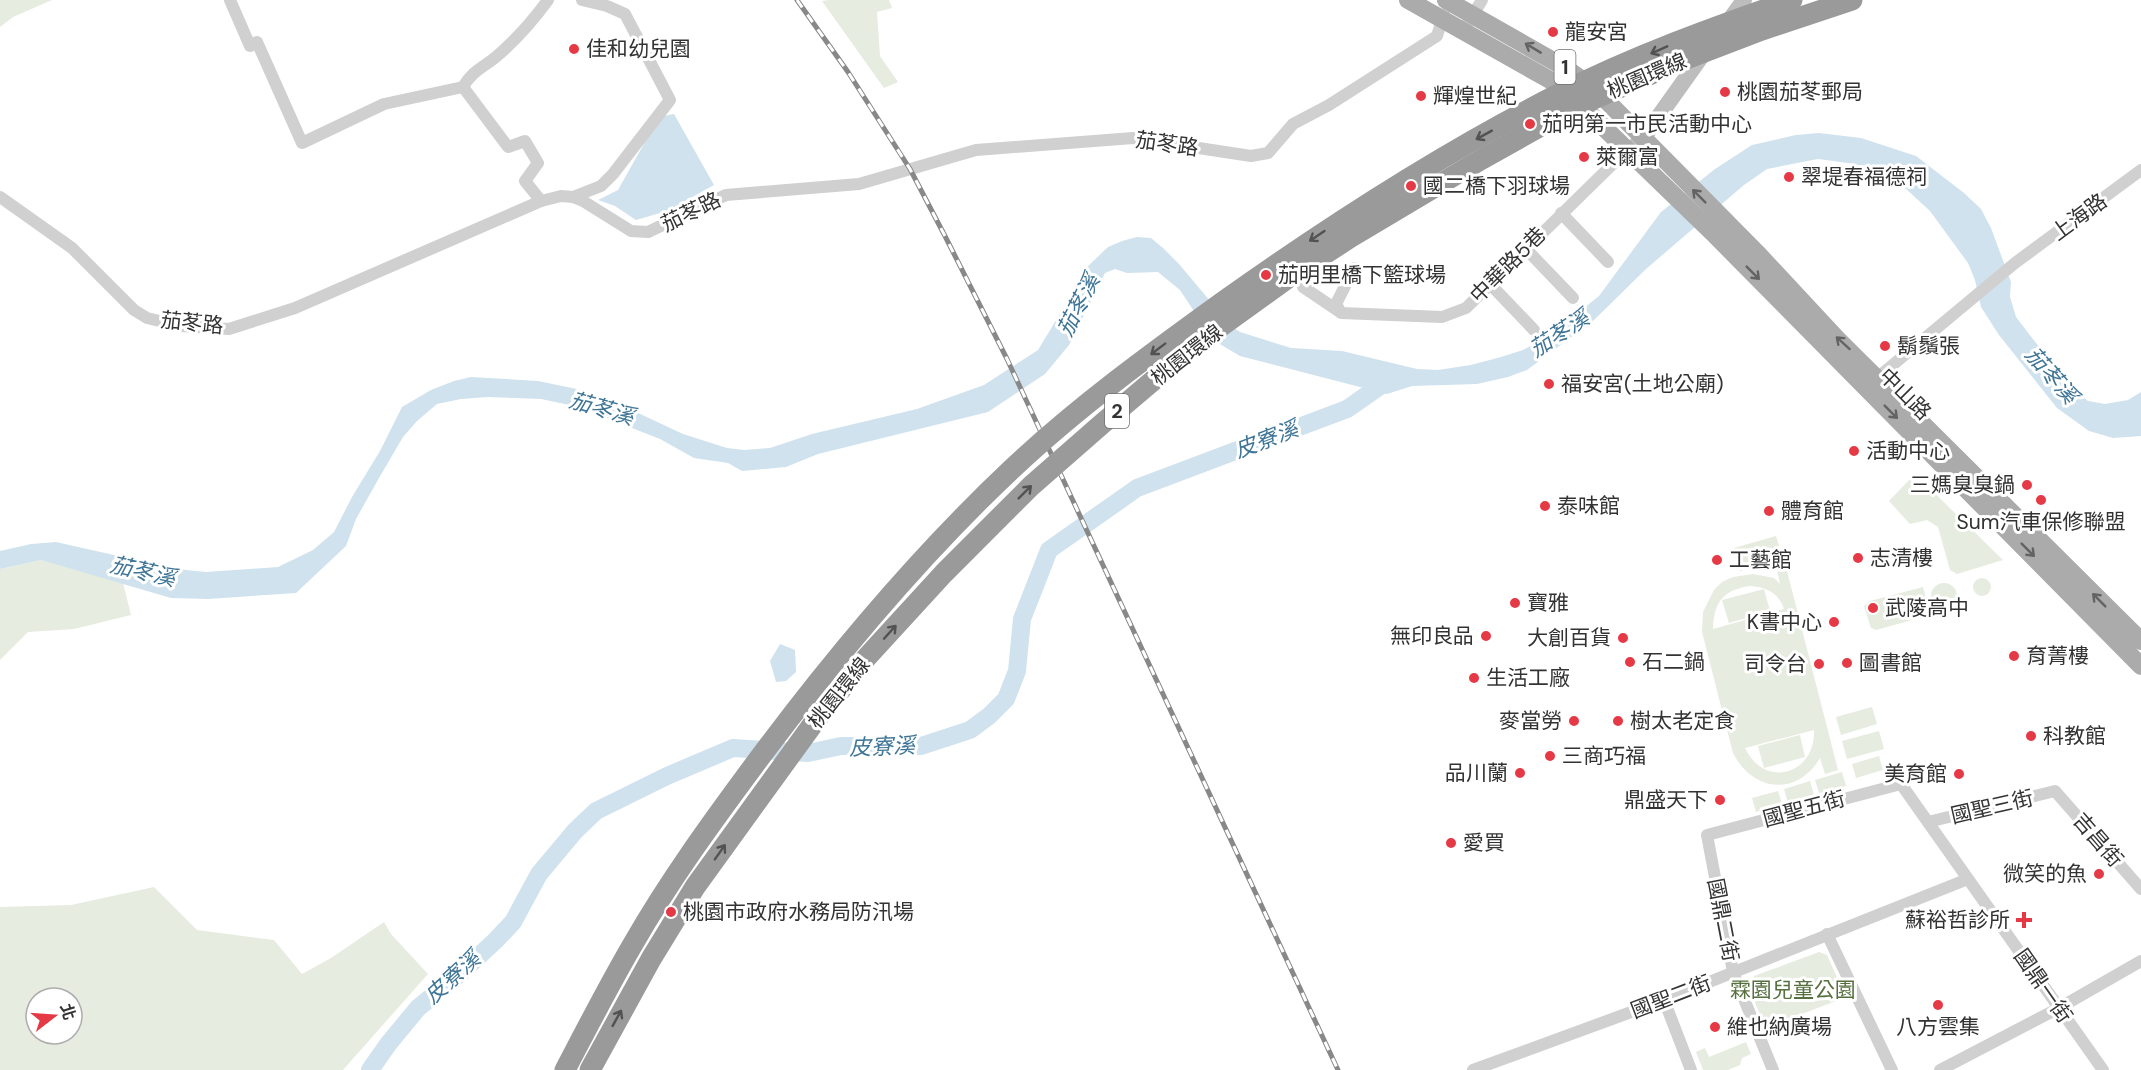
<svg xmlns="http://www.w3.org/2000/svg" width="2141" height="1070" font-family="'DM Sans','Noto Sans TC',sans-serif">
<style>
.green{fill:#e6ecdf;fill-rule:evenodd}
.water{fill:#cfe2ee}
.lines{fill:none;stroke-linecap:round;stroke-linejoin:round}
.river{stroke:#cfe2ee;stroke-width:18}
.street{stroke:#d0d0d0;stroke-width:12}
.secondary{stroke:#bdbdbd;stroke-width:16}
.primary{stroke:#ababab;stroke-width:18}
.rail-casing{stroke:#888;stroke-width:5}
.rail{stroke:#fff;stroke-width:3;stroke-dasharray:9;stroke-linecap:butt}
.highway-bridge{stroke:#9a9a9a;stroke-width:21}
.oneway{stroke:#636363}
.oneway2{stroke:#525252}
.poi-dot{fill:#e63946;stroke:#fff;stroke-width:2}
.labels{text-anchor:middle;stroke-width:6;stroke-linejoin:round;paint-order:stroke}
.shield{fill:#fff;stroke:#707070;stroke-width:1.5}
.shield-label{font-size:20px;font-weight:bold;fill:#333}
.poi-label{font-size:21px;fill:#333;stroke:#fff;text-anchor:start}
.street-label{font-size:21px;fill:#333;stroke:#fff}
.park-label{font-size:21px;fill:#56703f;stroke:#fff}
.water-label{font-size:22px;font-style:italic;fill:#3f7597;stroke:#fff}
</style>
<rect width="100%" height="100%" fill="#fff"/>
<!-- green -->
<g class="green">
<path d="M 0,0 L 52,0 L 13,17 L 0,27 Z"/>
<path d="M 829,0 L 889,0 L 892,8 L 877,12 L 880,56 L 898,82 L 884,88 L 822,1 Z"/>
<path d="M 1915,474 L 2003,560 L 1957,574 L 1950,570 L 1938,527 L 1927,520 L 1910,524 L 1889,501 Z"/>
<path d="M 1776,536 L 1783,559 L 1740,571 L 1734,548 Z"/>
<path d="M 41,560 L 123,583 L 131,615 L 74,629 L 28,632 L 0,660 L 0,569 Z"/>
<path d="M 1785,563 L 1838,770 L 1825,774 L 1820,758 C 1798,796 1753,793 1733,753 L 1702,632 L 1703,612 L 1714,590 L 1722,582 L 1733,577 L 1753,574 L 1774,578 L 1780,584 L 1776,565 ZM 1750,586 C 1766,587 1779,593 1784,609 L 1713,629 C 1714,602 1723,590 1750,586 ZM 1814,730 C 1816,774 1765,790 1745,748 Z"/>
<circle cx="1982" cy="587" r="9"/>
<circle cx="1944" cy="596" r="13"/>
<path d="M 1923,587 L 1930,615 L 1876,630 L 1871,628 L 1864,606 L 1870,601 Z"/>
<path d="M 1764,589 L 1770,611 L 1729,623 L 1722,600 Z"/>
<path d="M 1872,707 L 1877,724 L 1841,735 L 1836,717 Z"/>
<path d="M 1879,731 L 1884,749 L 1847,759 L 1842,741 Z"/>
<path d="M 1800,735 L 1805,757 L 1764,768 L 1758,746 Z"/>
<path d="M 1879,756 L 1883,770 L 1856,778 L 1852,764 Z"/>
<path d="M 1842,772 L 1846,786 L 1819,793 L 1815,780 Z"/>
<path d="M 1810,781 L 1814,795 L 1788,803 L 1784,789 Z"/>
<path d="M 1778,791 L 1782,804 L 1756,812 L 1752,798 Z"/>
<path d="M 154,887 L 197,930 L 274,940 L 302,974 L 331,958 L 384,922 L 391,934 L 428,974 L 343,1070 L 0,1070 L 0,907 L 71,905 ZM 36,998 L 72,998 L 72,1034 L 36,1034 Z"/>
<path d="M 1819,952 L 1827,955 L 1844,993 L 1841,999 L 1771,1026 L 1764,1023 L 1749,989 L 1754,976 Z"/>
<path d="M 1746,1042 L 1751,1054 L 1742,1058 L 1740,1065 L 1728,1070 L 1703,1070 L 1696,1052 L 1705,1048 L 1709,1057 Z"/>
</g>
<!-- water -->
<g class="water">
<path d="M 674,114 L 714,185 L 667,211 L 636,220 L 615,206 L 598,200 L 618,190 L 659,117 Z"/>
<path d="M 1819,133 L 1861,138 L 1916,156 L 1964,193 L 1981,209 L 1991,228 L 2011,282 L 2010,297 L 2016,317 L 2069,386 L 2088,401 L 2105,404 L 2128,400 L 2141,392 L 2141,436 L 2113,438 L 2089,431 L 2057,408 L 1999,335 L 1981,307 L 1975,280 L 1968,263 L 1930,211 L 1891,175 L 1855,164 L 1818,159 L 1767,169 L 1744,185 L 1646,269 L 1594,320 L 1527,370 L 1508,377 L 1477,384 L 1412,386 L 1387,394 L 1240,356 L 1213,340 L 1180,290 L 1158,272 L 1127,273 L 1115,269 L 1105,273 L 1069,345 L 1045,374 L 988,412 L 818,454 L 786,467 L 742,471 L 728,463 L 694,458 L 660,439 L 579,407 L 541,399 L 488,397 L 461,399 L 437,404 L 417,421 L 403,437 L 379,478 L 356,519 L 346,546 L 296,593 L 208,599 L 171,598 L 41,560 L 0,569 L 0,551 L 31,544 L 56,542 L 176,569 L 206,572 L 278,567 L 313,550 L 334,532 L 352,497 L 380,451 L 402,407 L 431,390 L 454,381 L 471,377 L 538,381 L 577,389 L 621,405 L 683,434 L 727,448 L 744,450 L 770,448 L 812,434 L 917,409 L 984,385 L 1038,350 L 1072,294 L 1084,270 L 1108,247 L 1122,241 L 1137,237 L 1151,238 L 1163,248 L 1179,264 L 1231,326 L 1240,332 L 1291,348 L 1342,351 L 1417,369 L 1438,370 L 1471,365 L 1501,357 L 1523,350 L 1553,333 L 1599,296 L 1661,212 L 1715,169 L 1752,145 L 1796,135 Z"/>
<path d="M 780,644 L 795,650 L 796,672 L 786,681 L 776,682 L 770,661 Z"/>
</g>
<g class="lines">
<!-- river -->
<path class="river" d="M 370,1070 L 389,1043 L 418,1008 L 465,969 L 496,940 L 513,922 L 539,874 L 575,831 L 596,811 L 667,776 L 733,748 L 808,753 L 841,746 L 921,746 L 970,730 L 989,716 L 1006,699 L 1017,671 L 1022,619 L 1049,550 L 1137,488 L 1347,409 L 1393,377"/>
<!-- street -->
<g class="street">
<path d="M 230,0 L 250,46 L 257,42 L 302,143 L 384,104 L 463,87 L 508,147 L 525,141 L 538,163 L 525,181 L 541,201"/>
<path d="M 1463,31 L 1482,0"/>
<path d="M 463,87 C 473,70 483,68 497,56 C 518,38 532,22 548,0"/>
<path d="M 0,197 L 72,248 L 134,310 L 147,318 L 180,326 L 229,329 L 295,308 L 541,201 L 561,196 L 573,197 L 583,201 L 631,231 L 648,232 L 726,195 L 859,184 L 976,150 L 1133,138 L 1251,156 L 1268,153 L 1293,124 L 1329,105 L 1437,36 L 1444,14"/>
<path d="M 573,197 L 601,186 L 613,174 L 670,100 L 625,14 L 607,6 L 582,0"/>
<path d="M 1561,213 L 1608,262"/>
<path d="M 1526,249 L 1573,298"/>
<path d="M 1354,268 L 1336,304 L 1341,313 L 1442,317 L 1466,308 L 1627,150"/>
<path d="M 1490,284 L 1534,330"/>
<path d="M 1303,287 L 1340,312"/>
<path d="M 1871,383 L 2015,263 L 2141,170"/>
<path d="M 1928,822 L 2055,791 L 2141,889"/>
<path d="M 1827,934 L 1892,1070"/>
<path d="M 1664,1000 L 1691,1070"/>
<path d="M 1473,1070 L 1664,1000 L 1968,879"/>
<path d="M 1773,1070 L 1733,972 L 1707,835 L 1901,784 L 2103,1070"/>
<path d="M 1940,1070 L 2059,1008 L 2141,961"/>
</g>
<!-- secondary -->
<g class="secondary">
<path d="M 1726,25 L 1744,0"/>
<path d="M 1634,147 L 1644,137 L 1706,50"/>
</g>
<!-- primary -->
<g class="primary">
<path d="M 1408,0 L 1550,80 L 1593,117 L 1712,232 L 2141,666"/>
<path d="M 1446,0 L 1564,67 L 1594,88 L 1757,253 L 1837,339 L 2141,641"/>
</g>
<defs>
<path id="rail" d="M 797,0 L 848,72 L 910,169 L 946,238 L 1007,359 L 1338,1070"/>
</defs>
<!-- rail casing -->
<use href="#rail" class="rail-casing"/>
<!-- rail -->
<use href="#rail" class="rail"/>
<!-- highway-bridge -->
<g class="highway-bridge">
<path d="M 565,1070 C 587,1028 609,985 633,944 C 669,881 712,822 755,764 C 833,659 918,557 1014,467 C 1079,406 1152,353 1224,301 C 1331,225 1442,153 1559,94 C 1634,56 1714,27 1792,0"/>
<path d="M 590,1070 L 651,959 L 695,887 L 813,724 L 867,657 L 944,573 L 1031,486 L 1103,423 L 1195,345 L 1288,278 L 1351,237 L 1482,159 L 1575,107 L 1681,61 L 1762,30 L 1852,0"/>
</g>
</g>
<!-- one-way arrows -->
<defs><path id="oneway-shaft" d="M-6 0H5M1.5-3L5.5 0L1.5 3" fill="none" stroke-width="1.6" stroke-linecap="round" stroke-linejoin="round" transform="scale(1.5)"/></defs>
<g class="oneway">
<use href="#oneway-shaft" transform="translate(1533 48) rotate(-149)"/>
<use href="#oneway-shaft" transform="translate(1699 196) rotate(-135)"/>
<use href="#oneway-shaft" transform="translate(1753 273) rotate(45)"/>
<use href="#oneway-shaft" transform="translate(1843 343) rotate(-138)"/>
<use href="#oneway-shaft" transform="translate(1891 412) rotate(45)"/>
<use href="#oneway-shaft" transform="translate(2028 550) rotate(45)"/>
<use href="#oneway-shaft" transform="translate(2099 600) rotate(-135)"/>
</g>
<g class="oneway2">
<use href="#oneway-shaft" transform="translate(1659 50) rotate(156)"/>
<use href="#oneway-shaft" transform="translate(1484 135) rotate(151)"/>
<use href="#oneway-shaft" transform="translate(1317 236) rotate(146)"/>
<use href="#oneway-shaft" transform="translate(1158 349) rotate(143)"/>
<use href="#oneway-shaft" transform="translate(1025 492) rotate(-45)"/>
<use href="#oneway-shaft" transform="translate(890 632) rotate(-48)"/>
<use href="#oneway-shaft" transform="translate(720 852) rotate(-55)"/>
<use href="#oneway-shaft" transform="translate(617 1018) rotate(-61)"/>
</g>
<!-- markers -->
<g class="poi-dot">
<circle cx="1553" cy="32" r="6"/>
<circle cx="574" cy="49" r="6"/>
<circle cx="1725" cy="92" r="6"/>
<circle cx="1421" cy="96" r="6"/>
<circle cx="1530" cy="124" r="6"/>
<circle cx="1584" cy="157" r="6"/>
<circle cx="1789" cy="177" r="6"/>
<circle cx="1411" cy="186" r="6"/>
<circle cx="1266" cy="275" r="6"/>
<circle cx="1885" cy="346" r="6"/>
<circle cx="1549" cy="384" r="6"/>
<circle cx="1854" cy="451" r="6"/>
<circle cx="2027" cy="485" r="6"/>
<circle cx="2041" cy="500" r="6"/>
<circle cx="1545" cy="506" r="6"/>
<circle cx="1769" cy="511" r="6"/>
<circle cx="1858" cy="558" r="6"/>
<circle cx="1717" cy="560" r="6"/>
<circle cx="1515" cy="603" r="6"/>
<circle cx="1873" cy="608" r="6"/>
<circle cx="1834" cy="622" r="6"/>
<circle cx="1486" cy="636" r="6"/>
<circle cx="1623" cy="638" r="6"/>
<circle cx="2014" cy="656" r="6"/>
<circle cx="1630" cy="662" r="6"/>
<circle cx="1847" cy="663" r="6"/>
<circle cx="1819" cy="664" r="6"/>
<circle cx="1474" cy="678" r="6"/>
<circle cx="1574" cy="721" r="6"/>
<circle cx="1618" cy="721" r="6"/>
<circle cx="2031" cy="736" r="6"/>
<circle cx="1550" cy="756" r="6"/>
<circle cx="1520" cy="773" r="6"/>
<circle cx="1959" cy="774" r="6"/>
<circle cx="1720" cy="800" r="6"/>
<circle cx="1451" cy="843" r="6"/>
<circle cx="2099" cy="874" r="6"/>
<circle cx="671" cy="912" r="6"/>
<path d="M2021 911h6v6h6v6h-6v6h-6v-6h-6v-6h6z"/>
<circle cx="1938" cy="1005" r="6"/>
<circle cx="1715" cy="1027" r="6"/>
</g>
<g class="labels">
<!-- shield labels -->
<g class="shield">
<rect x="1554.5" y="50" width="21" height="34" rx="4.5"/>
<rect x="1105" y="394" width="24" height="34" rx="4.5"/>
</g>
<g class="shield-label">
<text x="1565" y="74">1</text>
<text x="1117" y="418">2</text>
</g>
<!-- poi labels -->
<g class="poi-label">
<text x="1565" y="39">龍安宮</text>
<text x="586" y="56">佳和幼兒園</text>
<text x="1737" y="99">桃園茄苳郵局</text>
<text x="1433" y="103">輝煌世紀</text>
<text x="1542" y="131">茄明第一市民活動中心</text>
<text x="1596" y="164">萊爾富</text>
<text x="1801" y="184">翠堤春福德祠</text>
<text x="1423" y="193">國二橋下羽球場</text>
<text x="1278" y="282">茄明里橋下籃球場</text>
<text x="1897" y="353">鬍鬚張</text>
<text x="1561" y="391">福安宮(土地公廟)</text>
<text x="1866" y="458">活動中心</text>
<text x="2015" y="492" text-anchor="end">三媽臭臭鍋</text>
<text x="1557" y="513">泰味館</text>
<text x="1781" y="518">體育館</text>
<text x="2041" y="529" text-anchor="middle">Sum汽車保修聯盟</text>
<text x="1870" y="565">志清樓</text>
<text x="1729" y="567">工藝館</text>
<text x="1527" y="610">寶雅</text>
<text x="1885" y="615">武陵高中</text>
<text x="1822" y="629" text-anchor="end">K書中心</text>
<text x="1474" y="643" text-anchor="end">無印良品</text>
<text x="1611" y="645" text-anchor="end">大創百貨</text>
<text x="2026" y="663">育菁樓</text>
<text x="1642" y="669">石二鍋</text>
<text x="1859" y="670">圖書館</text>
<text x="1807" y="671" text-anchor="end">司令台</text>
<text x="1486" y="685">生活工廠</text>
<text x="1562" y="728" text-anchor="end">麥當勞</text>
<text x="1630" y="728">樹太老定食</text>
<text x="2043" y="743">科教館</text>
<text x="1562" y="763">三商巧福</text>
<text x="1508" y="780" text-anchor="end">品川蘭</text>
<text x="1947" y="781" text-anchor="end">美育館</text>
<text x="1708" y="807" text-anchor="end">鼎盛天下</text>
<text x="1463" y="850">愛買</text>
<text x="2087" y="881" text-anchor="end">微笑的魚</text>
<text x="683" y="919">桃園市政府水務局防汛場</text>
<text x="2010" y="927" text-anchor="end">蘇裕哲診所</text>
<text x="1727" y="1034">維也納廣場</text>
<text x="1938" y="1034" text-anchor="middle">八方雲集</text>
</g>
<!-- street labels -->
<g class="street-label">
<text transform="translate(1647 76) rotate(-23)" y="7">桃園環線</text>
<text transform="translate(1167 144) rotate(8)" y="7">茄苳路</text>
<text transform="translate(691 212) rotate(-26)" y="7">茄苳路</text>
<text transform="translate(2079 217) rotate(-36)" y="7">上海路</text>
<text transform="translate(1508 265) rotate(-45)" y="7">中華路5巷</text>
<text transform="translate(192 323) rotate(6)" y="7">茄苳路</text>
<text transform="translate(1187 355) rotate(-38)" y="7">桃園環線</text>
<text transform="translate(1905 394) rotate(45)" y="7">中山路</text>
<text transform="translate(839 693) rotate(-51)" y="7">桃園環線</text>
<text transform="translate(1992 807) rotate(-13)" y="7">國聖三街</text>
<text transform="translate(1804 809) rotate(-15)" y="7">國聖五街</text>
<text transform="translate(2098 840) rotate(49)" y="7">吉昌街</text>
<text transform="translate(1723 920) rotate(79)" y="7">國鼎二街</text>
<text transform="translate(2043 986) rotate(55)" y="7">國鼎一街</text>
<text transform="translate(1671 997) rotate(-21)" y="7">國聖二街</text>
</g>
<!-- park labels -->
<g class="park-label">
<text x="1793" y="997">霖園兒童公園</text>
</g>
<!-- water labels -->
<g class="water-label">
<text transform="translate(1078 305) rotate(-63)" y="8">茄苳溪</text>
<text transform="translate(1559 333) rotate(-33)" y="8">茄苳溪</text>
<text transform="translate(2052 375) rotate(49)" y="8">茄苳溪</text>
<text transform="translate(602 408) rotate(16)" y="8">茄苳溪</text>
<text transform="translate(1266 439) rotate(-21)" y="8">皮寮溪</text>
<text transform="translate(143 571) rotate(13)" y="8">茄苳溪</text>
<text transform="translate(882 746) rotate(-2)" y="8">皮寮溪</text>
<text transform="translate(452 977) rotate(-42)" y="8">皮寮溪</text>
</g>
</g>
<!-- north arrow -->
<g transform="translate(54 1016) rotate(73)"><circle r="28" fill="#ffffff" stroke="#adadad" stroke-width="1.5"/>
<path d="M0-4.5L10 22L0 15L-10 22Z" fill="#e63946"/>
<text y="-9" font-size="16" font-weight="bold" text-anchor="middle" fill="#333333">北</text>
</g>
</svg>
